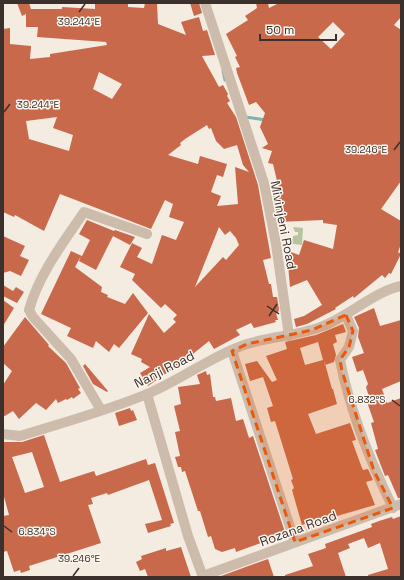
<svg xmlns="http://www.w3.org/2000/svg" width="404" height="580" font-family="'Space Grotesk',sans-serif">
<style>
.green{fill:#b8c4a0}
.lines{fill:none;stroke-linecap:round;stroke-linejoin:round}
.stream{stroke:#7fb0b2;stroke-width:3}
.building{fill:#c8694b;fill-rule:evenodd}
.street{stroke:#cdbbac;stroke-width:10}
.marked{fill:#e8590c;fill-opacity:0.2;stroke:#e8590c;stroke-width:3;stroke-dasharray:8 5;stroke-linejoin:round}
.ticks{fill:none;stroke:#3b302b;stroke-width:1.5}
.labels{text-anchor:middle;stroke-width:3;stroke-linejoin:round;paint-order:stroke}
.street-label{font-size:13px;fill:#3b302b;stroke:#fbf5ee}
.ticks-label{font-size:10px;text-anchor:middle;fill:#3b302b;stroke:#fbf5ee;stroke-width:3;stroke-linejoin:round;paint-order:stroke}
</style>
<rect width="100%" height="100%" fill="#f4ebe1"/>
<!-- green -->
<path class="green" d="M 293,227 L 303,228 L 302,245 L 286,243 L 291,238 L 293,239 L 293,236 L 298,235 L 298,232 L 295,232 Z"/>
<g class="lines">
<!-- stream -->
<g class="stream">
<path d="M 223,71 L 225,80"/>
<path d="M 245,117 L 266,120"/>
</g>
</g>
<!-- building -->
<g class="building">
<path d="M 17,3 L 29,3 L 31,9 L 62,9 L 62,7 L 95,9 L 95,3 L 128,3 L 128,7 L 144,8 L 145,3 L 157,3 L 158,24 L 186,35 L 181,22 L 199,17 L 203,31 L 207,30 L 215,55 L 202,56 L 219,87 L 223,85 L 228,94 L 227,96 L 230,101 L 227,103 L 236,117 L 258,185 L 271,258 L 263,260 L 269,284 L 271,284 L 273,297 L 277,297 L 279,309 L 278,313 L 276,313 L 278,320 L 275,320 L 276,322 L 254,328 L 251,323 L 236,330 L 240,335 L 214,349 L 209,341 L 194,353 L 194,354 L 148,386 L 140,373 L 150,367 L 141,362 L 142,359 L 131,354 L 149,314 L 164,333 L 176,322 L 173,319 L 177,315 L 165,304 L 161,308 L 132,280 L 135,274 L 120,267 L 132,243 L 142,248 L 137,257 L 152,264 L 162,235 L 176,240 L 184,222 L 169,217 L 173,204 L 165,200 L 151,229 L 60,194 L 44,231 L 15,215 L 14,217 L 3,212 L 3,29 L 10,28 L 10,44 L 31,46 L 30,59 L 50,57 L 50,54 L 107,45 L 106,42 L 37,37 L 38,27 L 26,27 L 26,14 L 22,16 ZM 99,72 L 122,84 L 112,99 L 93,89 ZM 57,117 L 53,128 L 73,135 L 69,151 L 29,139 L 26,121 ZM 207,125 L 209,129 L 211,128 L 216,141 L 224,149 L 237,145 L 243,165 L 249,172 L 235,167 L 238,204 L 217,206 L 221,196 L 211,192 L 217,175 L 223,177 L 227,164 L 200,156 L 198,164 L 168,155 L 181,145 L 180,143 L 185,139 ZM 219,227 L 225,235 L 230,231 L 236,238 L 239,245 L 226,260 L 223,257 L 195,287 Z"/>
<path d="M 190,3 L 199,3 L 202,13 L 194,16 Z"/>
<path d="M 256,3 L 268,3 L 269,8 L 279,3 L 401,3 L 401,17 L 394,25 L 401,30 L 401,181 L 381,209 L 401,221 L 401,244 L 398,252 L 401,254 L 391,274 L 389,273 L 385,278 L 382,275 L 354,298 L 353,296 L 335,308 L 336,309 L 307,324 L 296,327 L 294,319 L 304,316 L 322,305 L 307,280 L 290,287 L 288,264 L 291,252 L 299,255 L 304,240 L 333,249 L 337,225 L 323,223 L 323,220 L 278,222 L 272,190 L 279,189 L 273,164 L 268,163 L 272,151 L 262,148 L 268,144 L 260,127 L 265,113 L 256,102 L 249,105 L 237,73 L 236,68 L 240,67 L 235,57 L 237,56 L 226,34 L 248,20 L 245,16 L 257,8 ZM 333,22 L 345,34 L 331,49 L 318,37 Z"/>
<path d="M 87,220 L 114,231 L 115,230 L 135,237 L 130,245 L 113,236 L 96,270 L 79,261 L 81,256 L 75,267 L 102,287 L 101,292 L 108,295 L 107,297 L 125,304 L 133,293 L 148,313 L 119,348 L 114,344 L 109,352 L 96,341 L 93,348 L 67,336 L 71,328 L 41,314 L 71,251 L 82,256 L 90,240 L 79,234 Z"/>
<path d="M 3,236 L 25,246 L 20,256 L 29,260 L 21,276 L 10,271 L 3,273 Z"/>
<path d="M 3,285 L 13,291 L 16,287 L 24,292 L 17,303 L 3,296 Z"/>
<path d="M 3,300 L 14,308 L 3,326 Z"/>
<path d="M 374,308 L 380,326 L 401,320 L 401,381 L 382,389 L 387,403 L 401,398 L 401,498 L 398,498 L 388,475 L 385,476 L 375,450 L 378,449 L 371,423 L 374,422 L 366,399 L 369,397 L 366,387 L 368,384 L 363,370 L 357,372 L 352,357 L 364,353 L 358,337 L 359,328 L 354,317 Z"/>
<path d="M 25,317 L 49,345 L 48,346 L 66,363 L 80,388 L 78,389 L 81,393 L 73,399 L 72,397 L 67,400 L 66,399 L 58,403 L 56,399 L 46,410 L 36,403 L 19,419 L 13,411 L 3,417 L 3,385 L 12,371 L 3,363 L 3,347 Z"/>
<path d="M 343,324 L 346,332 L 335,335 L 337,342 L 333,344 L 336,355 L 334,362 L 325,365 L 324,360 L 332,389 L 333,389 L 337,404 L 308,414 L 316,434 L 350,423 L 356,440 L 352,441 L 362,468 L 363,470 L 368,469 L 373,480 L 366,482 L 375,505 L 330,518 L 329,515 L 302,525 L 292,490 L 294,488 L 291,480 L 293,479 L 275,421 L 271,422 L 267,408 L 273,406 L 263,377 L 250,381 L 245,364 L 257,361 L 272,382 L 277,380 L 266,356 L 287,349 L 285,342 L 316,335 ZM 318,342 L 323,360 L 305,365 L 300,348 Z"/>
<path d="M 85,364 L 108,391 L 107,392 L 93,384 L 83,366 Z"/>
<path d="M 206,371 L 207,375 L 210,374 L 213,397 L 215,397 L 216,401 L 231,398 L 236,421 L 243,419 L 249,438 L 253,436 L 285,532 L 283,535 L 236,552 L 235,548 L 222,552 L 215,549 L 211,536 L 208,537 L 200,511 L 198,511 L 185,471 L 182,472 L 181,467 L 178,467 L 175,457 L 180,456 L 175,432 L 180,431 L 174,406 L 181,404 L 178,387 L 200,384 L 197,375 Z"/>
<path d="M 130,408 L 131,411 L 133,410 L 137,420 L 119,426 L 115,413 Z"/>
<path d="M 44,435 L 60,482 L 94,471 L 96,476 L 146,459 L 148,465 L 155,463 L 174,523 L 170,524 L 171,526 L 148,533 L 145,524 L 162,520 L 149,480 L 108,495 L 107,493 L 91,498 L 93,504 L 88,505 L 101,543 L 29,566 L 30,570 L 21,573 L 20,570 L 14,572 L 7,551 L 3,552 L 3,516 L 9,515 L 3,493 L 3,442 L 22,442 ZM 32,452 L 44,487 L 25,493 L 12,457 Z"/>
<path d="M 401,516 L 401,577 L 368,577 L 368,575 L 388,569 L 380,543 L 368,548 L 364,538 L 348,544 L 350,548 L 338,553 L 346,577 L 285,577 L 285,575 L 313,566 L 308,554 L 326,548 L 325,544 L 372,527 L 371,524 L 379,521 L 392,517 L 393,519 Z"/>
<path d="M 181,547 L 191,577 L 148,577 L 145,569 L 140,571 L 136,562 L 142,559 L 141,556 L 166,548 L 166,551 Z"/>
<path d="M 268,559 L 274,577 L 221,577 L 221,576 Z"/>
</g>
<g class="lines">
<!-- street -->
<g class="street">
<path d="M 205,3 L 264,183 L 276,244 L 289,336"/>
<path d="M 346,315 L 353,331 L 349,347 L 340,360 C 350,412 370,461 393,508"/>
<path d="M 232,351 L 295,542"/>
<path d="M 147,394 L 188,536 L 203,577"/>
<path d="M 101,410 L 71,359 L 33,317 L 29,310 C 39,274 63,243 84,212 L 147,234"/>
<path d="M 3,434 L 20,436 C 62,423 106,411 147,394 C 181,380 211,356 247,344 C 272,336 299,336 323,326 C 348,316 378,290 401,286"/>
<path d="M 203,576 L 401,504"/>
</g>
</g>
<!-- marked area -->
<path class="marked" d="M 346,315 L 353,331 L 349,347 L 340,360 L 342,371 L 374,471 L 393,508 L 295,542 L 232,351 L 247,344 L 312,330 Z"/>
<!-- ticks -->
<path class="ticks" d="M 79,12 L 85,4M 4,112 L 10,104M 394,150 L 400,142M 267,306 L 279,314M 269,316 L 277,304M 392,400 L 400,406M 4,526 L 12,532M 73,576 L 79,568"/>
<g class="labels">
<!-- street labels -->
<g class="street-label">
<text transform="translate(284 225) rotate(79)" y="5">Mivinjeni Road</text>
<text transform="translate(164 369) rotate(-27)" y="5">Nanji Road</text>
<text transform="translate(298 528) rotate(-20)" y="5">Rozana Road</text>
</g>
</g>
<g class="ticks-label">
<text x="79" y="25">39.244°E</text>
<text x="38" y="108">39.244°E</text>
<text x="366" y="153">39.246°E</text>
<text x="367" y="403">6.832°S</text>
<text x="37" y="535">6.834°S</text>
<text x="79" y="562">39.246°E</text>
</g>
<!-- border -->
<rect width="404" height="580" fill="none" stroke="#3b302b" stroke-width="8"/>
<!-- scale -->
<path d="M260 34v6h76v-6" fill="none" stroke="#3b302b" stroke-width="2"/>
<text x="266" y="34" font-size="12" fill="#3b302b" stroke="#fbf5ee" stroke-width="3" paint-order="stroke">50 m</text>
</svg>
